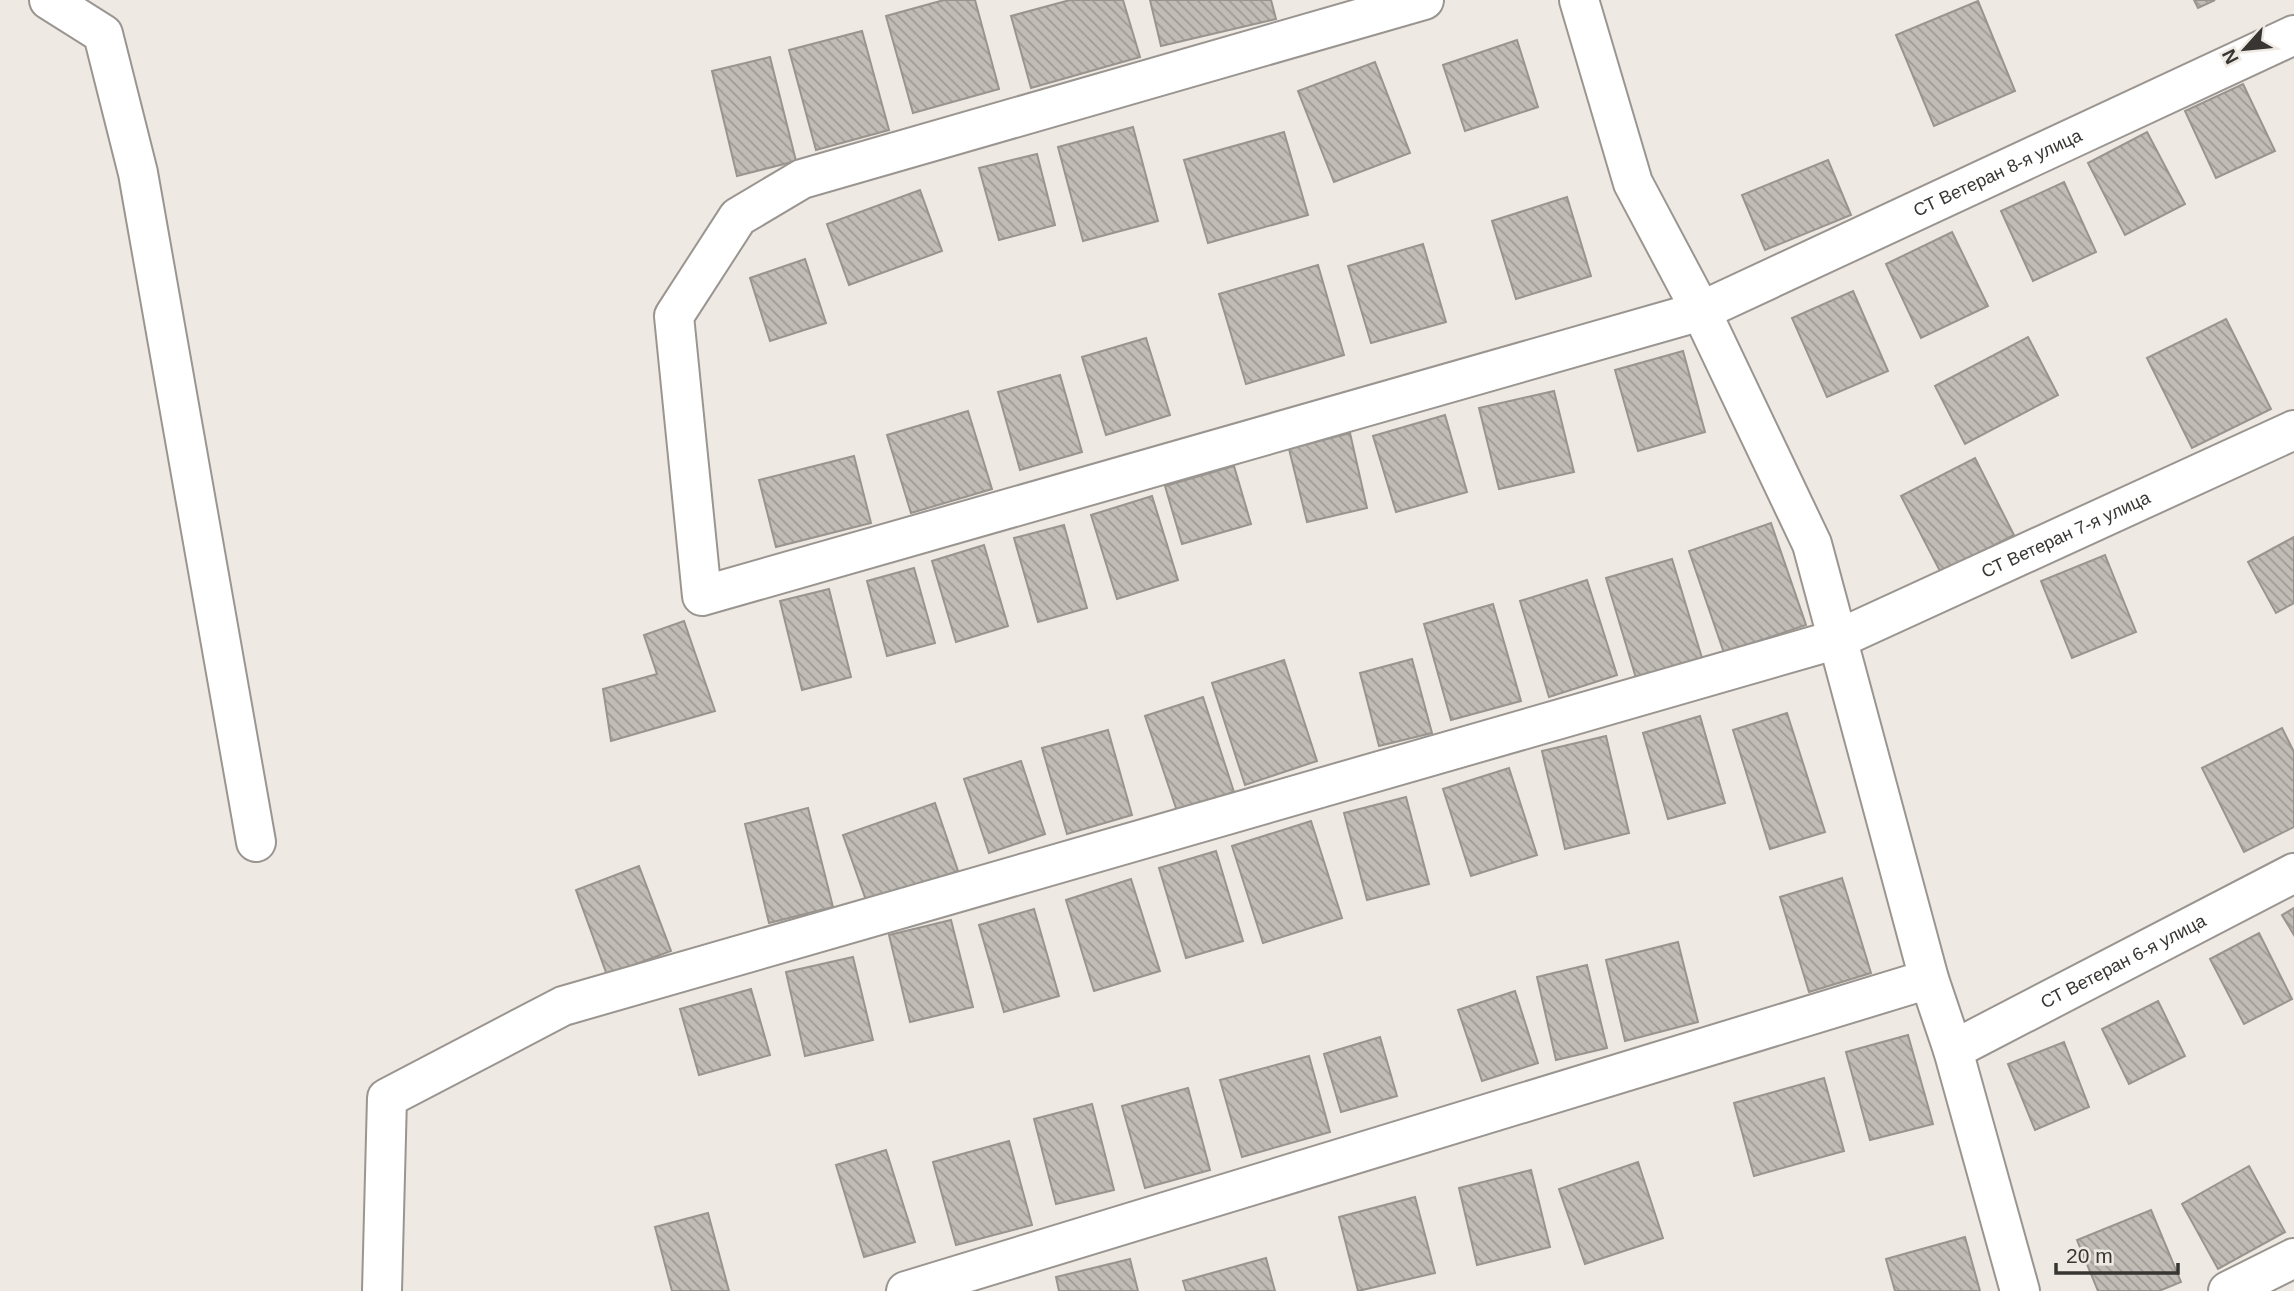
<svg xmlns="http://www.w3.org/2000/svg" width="2294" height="1291" font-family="Arial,sans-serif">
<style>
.building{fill:url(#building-back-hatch);stroke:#99948e;stroke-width:2}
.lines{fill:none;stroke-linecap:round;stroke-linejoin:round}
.minor-casing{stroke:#9a9590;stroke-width:42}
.minor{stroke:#fff;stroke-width:38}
.labels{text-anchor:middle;stroke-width:7;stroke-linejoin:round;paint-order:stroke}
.street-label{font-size:18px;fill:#383633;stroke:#efe9e3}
</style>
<defs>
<pattern id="building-back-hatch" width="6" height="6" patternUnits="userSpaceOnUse" patternTransform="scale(1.75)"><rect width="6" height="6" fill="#c1bcb6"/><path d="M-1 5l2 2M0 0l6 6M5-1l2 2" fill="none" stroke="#9e9a95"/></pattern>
</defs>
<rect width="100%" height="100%" fill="#efe9e3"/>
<!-- building -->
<g class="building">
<path d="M 944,0 L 975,0 L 999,89 L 913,113 L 886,16 Z"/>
<path d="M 1070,0 L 1123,0 L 1140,57 L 1031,88 L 1011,16 Z"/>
<path d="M 1150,0 L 1271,0 L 1276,19 L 1161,46 Z"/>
<path d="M 2194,0 L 2215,0 L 2198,8 Z"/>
<path d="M 1978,1 L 2015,91 L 1934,126 L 1896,35 Z"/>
<path d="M 862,31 L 889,130 L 816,150 L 789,50 Z"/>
<path d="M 1517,40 L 1538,107 L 1465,131 L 1443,65 Z"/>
<path d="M 770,57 L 796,161 L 737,176 L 712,71 Z"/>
<path d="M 1375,62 L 1410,153 L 1334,182 L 1298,91 Z"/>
<path d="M 2243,84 L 2275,151 L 2216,178 L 2185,111 Z"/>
<path d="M 1133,127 L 1158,221 L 1083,241 L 1058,147 Z"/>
<path d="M 1284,132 L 1308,215 L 1208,243 L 1184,160 Z"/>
<path d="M 2147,132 L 2185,204 L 2125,235 L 2088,163 Z"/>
<path d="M 1037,154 L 1055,225 L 999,240 L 979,168 Z"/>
<path d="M 1828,160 L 1851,215 L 1765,250 L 1742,195 Z"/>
<path d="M 2064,182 L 2096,252 L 2033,281 L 2001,211 Z"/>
<path d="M 920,190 L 942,251 L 849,285 L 827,224 Z"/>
<path d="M 1567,197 L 1591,276 L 1516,299 L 1492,221 Z"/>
<path d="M 1952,232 L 1988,306 L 1921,338 L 1886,264 Z"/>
<path d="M 1423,244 L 1446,322 L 1371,343 L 1348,266 Z"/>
<path d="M 805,259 L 826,323 L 770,341 L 750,278 Z"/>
<path d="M 1318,265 L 1344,355 L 1246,384 L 1219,294 Z"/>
<path d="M 1853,291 L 1888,371 L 1827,397 L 1792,318 Z"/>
<path d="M 2226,319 L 2271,409 L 2192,448 L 2147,358 Z"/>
<path d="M 2028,337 L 2058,395 L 1965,444 L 1935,386 Z"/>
<path d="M 1146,338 L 1170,415 L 1106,435 L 1082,357 Z"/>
<path d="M 1683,351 L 1705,432 L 1638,451 L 1615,370 Z"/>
<path d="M 1060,375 L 1082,452 L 1020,470 L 998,392 Z"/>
<path d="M 1554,391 L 1574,472 L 1499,489 L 1479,408 Z"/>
<path d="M 968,411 L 992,489 L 911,513 L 887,435 Z"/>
<path d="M 1445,415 L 1467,492 L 1396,512 L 1373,436 Z"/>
<path d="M 1350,433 L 1367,508 L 1307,522 L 1289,449 Z"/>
<path d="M 854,456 L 871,523 L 776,547 L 759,480 Z"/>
<path d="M 1975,458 L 2014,535 L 1941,573 L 1901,496 Z"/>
<path d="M 1234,466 L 1251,524 L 1182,544 L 1165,486 Z"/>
<path d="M 1152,496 L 1178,580 L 1117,599 L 1091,515 Z"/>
<path d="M 1771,523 L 1806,625 L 1724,653 L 1689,551 Z"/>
<path d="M 1064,525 L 1087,608 L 1038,622 L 1014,538 Z"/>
<path d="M 2294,537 L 2294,603 L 2276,613 L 2248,562 Z"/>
<path d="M 984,545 L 1008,626 L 956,642 L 932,561 Z"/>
<path d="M 2105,555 L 2136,632 L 2072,658 L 2041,581 Z"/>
<path d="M 1672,559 L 1702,658 L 1636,678 L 1606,578 Z"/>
<path d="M 914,568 L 935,643 L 887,656 L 867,581 Z"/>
<path d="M 1587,580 L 1617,675 L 1549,697 L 1520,601 Z"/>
<path d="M 829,589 L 851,677 L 802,690 L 780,601 Z"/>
<path d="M 1493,604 L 1521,701 L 1451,720 L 1424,624 Z"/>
<path d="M 684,621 L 715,711 L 611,741 L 603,689 L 657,674 L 644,635 Z"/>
<path d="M 1412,659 L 1432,733 L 1379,746 L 1360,673 Z"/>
<path d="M 1284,660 L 1317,761 L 1245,785 L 1212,683 Z"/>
<path d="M 1203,697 L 1234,792 L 1177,811 L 1145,716 Z"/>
<path d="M 1787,713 L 1825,832 L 1770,849 L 1733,730 Z"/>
<path d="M 1700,716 L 1725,803 L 1668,819 L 1643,733 Z"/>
<path d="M 2282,728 L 2294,752 L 2294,827 L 2244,852 L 2202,768 Z"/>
<path d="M 1108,730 L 1132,815 L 1067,834 L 1042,748 Z"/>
<path d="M 1606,736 L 1629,833 L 1565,849 L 1542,751 Z"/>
<path d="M 1021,761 L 1045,834 L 989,853 L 964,779 Z"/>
<path d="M 1509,768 L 1537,855 L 1471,876 L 1443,789 Z"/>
<path d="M 1406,797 L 1429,884 L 1367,900 L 1344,813 Z"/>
<path d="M 935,803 L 958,871 L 867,903 L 843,835 Z"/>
<path d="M 808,808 L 833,907 L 769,923 L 745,824 Z"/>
<path d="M 1311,821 L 1342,918 L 1263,943 L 1232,846 Z"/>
<path d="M 1216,851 L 1243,941 L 1186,958 L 1159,868 Z"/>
<path d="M 639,866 L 671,951 L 607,975 L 576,890 Z"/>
<path d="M 1842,878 L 1871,973 L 1809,992 L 1780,897 Z"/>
<path d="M 1131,879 L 1160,971 L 1094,991 L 1066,900 Z"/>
<path d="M 2294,908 L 2294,935 L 2282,915 Z"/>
<path d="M 1034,909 L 1059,996 L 1004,1012 L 979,925 Z"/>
<path d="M 951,920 L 973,1007 L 910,1022 L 889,935 Z"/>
<path d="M 2259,933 L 2292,999 L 2244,1024 L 2210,959 Z"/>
<path d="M 1678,942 L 1698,1022 L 1625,1041 L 1606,960 Z"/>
<path d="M 853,957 L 873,1040 L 805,1056 L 786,972 Z"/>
<path d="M 1587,965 L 1607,1048 L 1556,1060 L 1537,977 Z"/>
<path d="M 751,989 L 770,1055 L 699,1075 L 680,1009 Z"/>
<path d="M 1515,991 L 1538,1063 L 1482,1081 L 1458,1010 Z"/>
<path d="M 2158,1001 L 2185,1056 L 2129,1084 L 2102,1029 Z"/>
<path d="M 1908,1035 L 1933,1124 L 1870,1140 L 1846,1052 Z"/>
<path d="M 1380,1037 L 1397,1096 L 1341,1112 L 1324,1054 Z"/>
<path d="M 2064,1042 L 2089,1107 L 2035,1130 L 2008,1064 Z"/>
<path d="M 1309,1056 L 1330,1132 L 1242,1157 L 1220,1080 Z"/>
<path d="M 1824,1078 L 1844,1151 L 1754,1176 L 1734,1103 Z"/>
<path d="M 1188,1088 L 1210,1170 L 1145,1188 L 1122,1106 Z"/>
<path d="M 1092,1104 L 1114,1190 L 1056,1204 L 1034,1119 Z"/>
<path d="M 1009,1141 L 1032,1225 L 956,1245 L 933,1162 Z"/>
<path d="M 886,1150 L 915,1242 L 864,1257 L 836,1165 Z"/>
<path d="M 1638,1162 L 1663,1238 L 1585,1264 L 1559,1189 Z"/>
<path d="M 2249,1166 L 2285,1232 L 2218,1269 L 2182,1204 Z"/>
<path d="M 1531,1170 L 1550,1247 L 1477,1265 L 1459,1188 Z"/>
<path d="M 1415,1197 L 1435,1273 L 1358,1291 L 1339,1217 Z"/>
<path d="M 2151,1210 L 2181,1282 L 2159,1291 L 2098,1291 L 2077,1240 Z"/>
<path d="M 708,1213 L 729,1291 L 672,1291 L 655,1227 Z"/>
<path d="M 1965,1237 L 1980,1291 L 1895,1291 L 1886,1259 Z"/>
<path d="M 1266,1258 L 1275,1291 L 1186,1291 L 1183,1281 Z"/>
<path d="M 1130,1259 L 1138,1291 L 1059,1291 L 1056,1277 Z"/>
</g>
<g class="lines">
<defs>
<g id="minor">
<path d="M 49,0 L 103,34 L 138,173 L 256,842"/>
<path id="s1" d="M 1424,0 L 802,179 L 738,217 L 674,316 L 702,596 L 1701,311 L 2294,35"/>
<path d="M 1579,0 L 1633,183 L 1701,311 L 1812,544 L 1929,979 L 1953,1050 L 2020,1291"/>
<path id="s2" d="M 1953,1050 L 2294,873"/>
<path id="s3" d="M 382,1291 L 387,1098 L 563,1006 L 1838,639 L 2294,430"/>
<path d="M 906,1291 L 1929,979"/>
<path d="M 2228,1291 L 2294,1258"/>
</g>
</defs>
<!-- minor casing -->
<use href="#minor" class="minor-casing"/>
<!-- minor -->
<use href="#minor" class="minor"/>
</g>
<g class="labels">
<!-- street labels -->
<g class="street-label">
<text dy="6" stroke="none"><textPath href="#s1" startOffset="2487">СТ Ветеран 8-я улица</textPath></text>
<text dy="6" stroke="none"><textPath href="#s3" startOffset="1969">СТ Ветеран 7-я улица</textPath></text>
<text dy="6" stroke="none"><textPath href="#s2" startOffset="192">СТ Ветеран 6-я улица</textPath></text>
</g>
</g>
<!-- north arrow -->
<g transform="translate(2245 49) rotate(243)" stroke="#efe9e3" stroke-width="5" paint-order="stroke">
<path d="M0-5L12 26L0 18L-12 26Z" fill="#383633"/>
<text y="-10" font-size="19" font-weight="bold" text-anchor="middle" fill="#383633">N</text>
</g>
<!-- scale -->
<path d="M2056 1263v10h122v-10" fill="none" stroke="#383633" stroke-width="3.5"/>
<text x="2066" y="1263" font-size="21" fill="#383633" stroke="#efe9e3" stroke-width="5" paint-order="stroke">20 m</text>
</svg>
